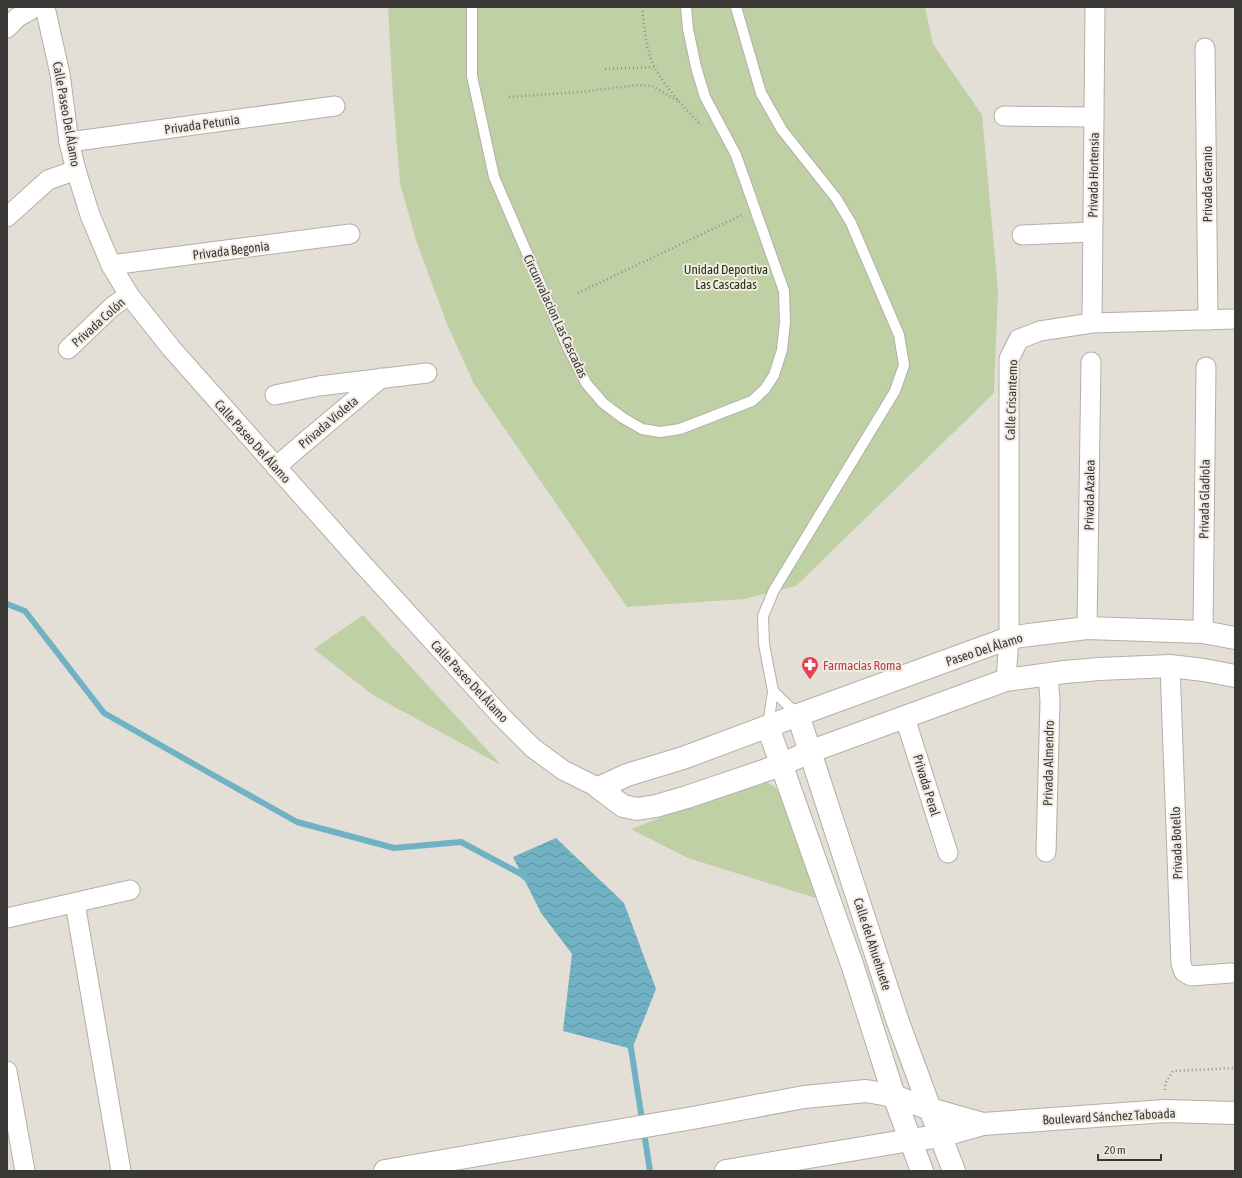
<svg xmlns="http://www.w3.org/2000/svg" width="1242" height="1178" font-family="'Asap Condensed',sans-serif">
<style>
.park{fill:#bfd0a5}
.water{fill:url(#water-waves)}
.lines{fill:none;stroke-linecap:round;stroke-linejoin:round}
.stream{stroke:#70b2c4;stroke-width:6}
.lane-casing{stroke:#b3afa7;stroke-width:12}
.street-casing{stroke:#b3afa7;stroke-width:21}
.secondary-casing{stroke:#b3afa7;stroke-width:24}
.path{stroke:#95918b;stroke-width:2.5;stroke-dasharray:1 3;stroke-linecap:butt}
.lane{stroke:#fff;stroke-width:10}
.street{stroke:#fff;stroke-width:19}
.secondary{stroke:#fff;stroke-width:22}
.labels{text-anchor:middle;stroke-width:4;stroke-linejoin:round;paint-order:stroke}
.street-label{font-size:13px;fill:#3a3835;stroke:#f0ebe3}
.park-label{font-size:13px;fill:#24310b;stroke:#f0ebe3}
.health-label{font-size:13px;fill:#be3a42;stroke:#f0ebe3;text-anchor:start}
</style>
<defs>
<pattern id="water-waves" width="16" height="10" patternUnits="userSpaceOnUse"><rect width="16" height="10" fill="#70b2c4"/><path d="M0 5q4-4 8 0t8 0" fill="none" stroke="#5d92a0"/></pattern>
</defs>
<rect width="100%" height="100%" fill="#e3ded6"/>
<!-- park -->
<g class="park">
<path d="M 388,7 L 925,7 L 933,44 L 982,115 L 998,291 L 994,393 L 796,586 L 744,599 L 627,607 L 474,384 L 447,324 L 416,240 L 400,183 L 393,97 Z"/>
<path d="M 363,615 L 501,765 L 373,695 L 314,649 Z"/>
<path d="M 758,780 C 775,784 777,788 785,803 L 816,898 L 688,858 L 631,829 Z"/>
</g>
<!-- water -->
<path class="water" d="M 556,838 L 624,903 L 656,989 L 632,1049 L 563,1031 L 572,954 L 541,913 L 513,857 Z"/>
<g class="lines">
<!-- stream -->
<g class="stream">
<path d="M 7,604 L 25,611 L 104,713 L 206,771 L 297,822 L 394,848 L 461,842 L 521,874 L 527,879"/>
<path d="M 630,1042 L 650,1171"/>
</g>
<defs>
<g id="lane">
<path d="M 472,7 L 472,76 L 494,177 L 568,348 L 586,383 L 603,403 L 623,418 L 642,429 L 660,432 L 680,429 L 752,401 L 765,389 L 774,375 L 782,350 L 785,322 L 784,291 L 755,209 L 736,155 L 705,97 L 696,67 L 688,29 L 686,7"/>
<path d="M 736,7 L 761,93 L 782,130 L 836,198 L 851,223 L 899,335 L 904,365 L 895,391 L 774,590 L 763,616 L 764,644 L 773,691 L 768,726"/>
<path d="M 773,691 L 798,715"/>
</g>
<g id="street">
<path d="M 45,7 L 60,74 L 69,142 L 76,170 L 90,215 L 111,265 L 129,295 L 171,348 L 359,560 L 502,717 L 533,748 L 563,770 L 599,788"/>
<path d="M 7,28 L 18,17 L 36,7"/>
<path d="M 1205,48 L 1208,320"/>
<path d="M 1004,116 L 1094,117"/>
<path d="M 69,142 L 335,106"/>
<path d="M 7,217 L 48,180 L 76,170"/>
<path d="M 1022,235 L 1092,232"/>
<path d="M 111,265 L 350,234"/>
<path d="M 1092,323 L 1095,7"/>
<path d="M 68,349 L 112,307 L 129,295"/>
<path d="M 275,395 L 319,386 L 427,373"/>
<path d="M 276,467 L 306,441 L 381,378"/>
<path d="M 1087,628 L 1091,362"/>
<path d="M 1203,632 L 1206,367"/>
<path d="M 1170,666 L 1181,964 L 1184,972 L 1191,976 L 1231,973"/>
<path d="M 1006,680 L 1009,638 L 1009,359 L 1019,339 L 1040,331 L 1092,323 L 1235,319"/>
<path d="M 905,718 L 948,853"/>
<path d="M 1046,852 L 1050,701 L 1048,674"/>
<path d="M 75,903 L 121,1171"/>
<path d="M 7,918 L 130,890"/>
<path d="M 7,1071 L 25,1171"/>
</g>
<g id="secondary">
<path d="M 798,715 L 898,1022 L 930,1109 L 954,1171"/>
<path d="M 768,727 L 853,967 L 894,1096 L 922,1171"/>
<path d="M 599,788 L 623,806 L 637,809 L 656,806 L 687,797 L 781,765 L 809,752 L 1006,680 L 1065,672 L 1099,669 L 1170,666 L 1204,670 L 1235,676"/>
<path d="M 599,788 L 627,775 L 683,758 L 798,715 L 1009,638 L 1029,635 L 1087,628 L 1203,632 L 1235,638"/>
<path d="M 385,1171 L 698,1117 L 804,1097 L 866,1091 L 894,1096 L 930,1109 L 983,1124"/>
<path d="M 726,1171 L 910,1140 L 941,1136 L 983,1124 L 1165,1111 L 1235,1113"/>
</g>
</defs>
<!-- lane casing -->
<use href="#lane" class="lane-casing"/>
<!-- street casing -->
<use href="#street" class="street-casing"/>
<!-- secondary casing -->
<use href="#secondary" class="secondary-casing"/>
<!-- path -->
<g class="path">
<path d="M 642,7 C 644,24 645,43 651,59 C 659,81 684,108 701,125"/>
<path d="M 605,69 L 655,67"/>
<path d="M 509,97 L 580,92 L 638,85 L 652,86 L 678,101"/>
<path d="M 578,293 L 742,215"/>
<path d="M 1165,1090 L 1165,1084 L 1173,1071 L 1235,1068"/>
</g>
<!-- lane -->
<use href="#lane" class="lane"/>
<!-- street -->
<use href="#street" class="street"/>
<!-- secondary -->
<use href="#secondary" class="secondary"/>
</g>
<!-- icons -->
<defs>
<symbol id="pharmacy-pin" viewBox="-11 -11 22 30"><path d="M0 17L-7.5 6A9.5 9.5 0 1 1 7.5 6Z" fill="#e0444e" stroke="#f0ebe3"/><path d="M-2-6h4v4h4v4h-4v4h-4v-4h-4v-4h4Z" fill="#fff"/></symbol>
</defs>
<g fill-rule="evenodd">
<use href="#pharmacy-pin" x="800" y="655" width="20" height="27"/>
</g>
<g class="labels">
<!-- street labels -->
<g class="street-label">
<text transform="translate(67 114) rotate(80)" y="5">Calle Paseo Del Álamo</text>
<text transform="translate(202 124) rotate(-8)" y="5">Privada Petunia</text>
<text transform="translate(1093 175) rotate(-89)" y="5">Privada Hortensia</text>
<text transform="translate(1207 184) rotate(-90)" y="5">Privada Geranio</text>
<text transform="translate(231 250) rotate(-7)" y="5">Privada Begonia</text>
<text transform="translate(556 316) rotate(65)" y="5">Circunvalacion Las Cascadas</text>
<text transform="translate(98 322) rotate(-42)" y="5">Privada Colón</text>
<text transform="translate(1011 400) rotate(-88)" y="5">Calle Crisantemo</text>
<text transform="translate(328 422) rotate(-40)" y="5">Privada Violeta</text>
<text transform="translate(253 441) rotate(48)" y="5">Calle Paseo Del Álamo</text>
<text transform="translate(1089 495) rotate(-89)" y="5">Privada Azalea</text>
<text transform="translate(1204 499) rotate(-89)" y="5">Privada Gladiola</text>
<text transform="translate(984 649) rotate(-18)" y="5">Paseo Del Álamo</text>
<text transform="translate(470 681) rotate(47)" y="5">Calle Paseo Del Álamo</text>
<text transform="translate(1048 763) rotate(-89)" y="5">Privada Almendro</text>
<text transform="translate(927 785) rotate(73)" y="5">Privada Peral</text>
<text transform="translate(1176 843) rotate(-92)" y="5">Privada Botello</text>
<text transform="translate(873 944) rotate(72)" y="5">Calle del Ahuehuete</text>
<text transform="translate(1109 1116) rotate(-3)" y="5">Boulevard Sánchez Taboada</text>
</g>
<!-- park labels -->
<g class="park-label">
<text x="726" y="274">Unidad Deportiva<tspan x="726" dy="15">Las Cascadas</tspan></text>
</g>
<!-- health labels -->
<g class="health-label">
<text x="823" y="670">Farmacias Roma</text>
</g>
</g>
<!-- border -->
<rect width="1242" height="1178" fill="none" stroke="#3a3835" stroke-width="16"/>
<!-- scale -->
<path d="M1098 1154v6h63v-6" fill="none" stroke="#3a3835" stroke-width="2"/>
<text x="1104" y="1154" font-size="12" fill="#3a3835" stroke="#f0ebe3" stroke-width="3" paint-order="stroke">20 m</text>
</svg>
